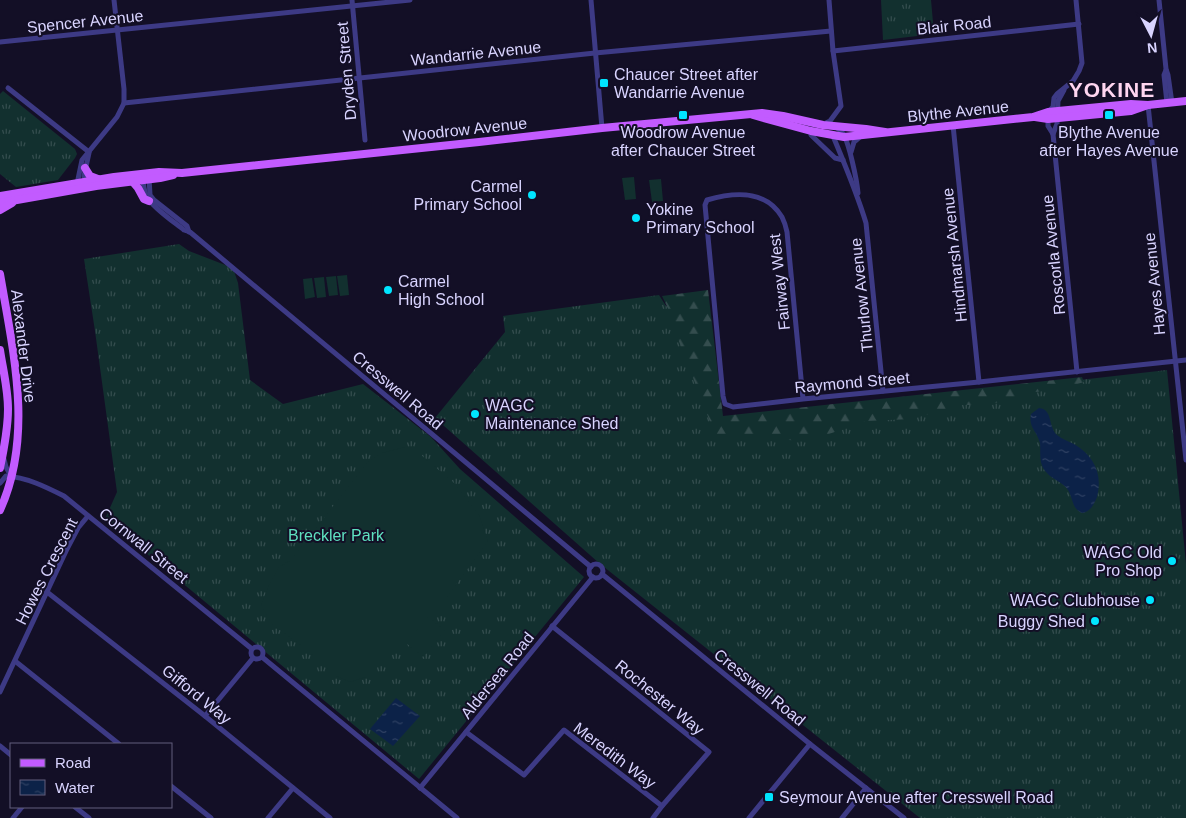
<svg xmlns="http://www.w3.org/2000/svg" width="1186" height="818" font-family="Arial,sans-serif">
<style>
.grass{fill:url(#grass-tufts)}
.forest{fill:url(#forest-firs)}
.garden{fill:#12302f}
.water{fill:url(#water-ripples)}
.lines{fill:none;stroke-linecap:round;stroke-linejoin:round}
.minor{stroke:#3d3a85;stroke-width:5}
.primary{stroke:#c25bff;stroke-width:8}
.poi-dot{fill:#00e5ff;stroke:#130f26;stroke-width:2}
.labels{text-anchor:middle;stroke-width:4;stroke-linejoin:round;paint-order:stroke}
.street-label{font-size:16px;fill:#d9d4ff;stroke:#130f26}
.poi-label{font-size:16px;fill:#d9d4ff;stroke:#130f26;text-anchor:start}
.park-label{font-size:16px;fill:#5fe0c0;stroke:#130f26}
.district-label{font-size:21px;font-weight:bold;letter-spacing:1px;fill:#ffd6f0;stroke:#130f26}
</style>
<defs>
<pattern id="grass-tufts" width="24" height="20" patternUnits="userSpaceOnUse" patternTransform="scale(1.25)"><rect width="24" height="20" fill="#12302f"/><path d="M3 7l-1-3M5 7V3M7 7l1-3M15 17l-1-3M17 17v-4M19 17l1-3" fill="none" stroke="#344d4e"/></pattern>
<pattern id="forest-firs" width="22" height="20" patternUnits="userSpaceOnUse" patternTransform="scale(1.25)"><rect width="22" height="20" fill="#12302f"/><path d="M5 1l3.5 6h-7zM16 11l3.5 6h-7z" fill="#344d4e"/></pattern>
<pattern id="water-ripples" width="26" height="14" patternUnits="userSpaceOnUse" patternTransform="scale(1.25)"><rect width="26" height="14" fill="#0c2248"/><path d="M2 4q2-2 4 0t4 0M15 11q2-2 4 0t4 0" fill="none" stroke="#2f4163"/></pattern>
</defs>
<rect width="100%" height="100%" fill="#130f26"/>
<!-- grass -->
<g class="grass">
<path d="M 881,0 L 931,0 L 934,34 L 883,40 Z"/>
<path d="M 3,91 L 75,149 L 77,154 L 75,158 L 58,180 L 16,187 L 0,174 L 0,94 Z"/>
<path d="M 179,244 L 189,251 L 233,268 L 238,283 L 250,380 L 283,404 L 363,384 L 431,437 L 460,469 L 584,577 L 419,779 L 105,519 L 117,492 L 95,331 L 84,259 Z"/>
<path d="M 659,295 L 666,306 L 679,312 L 719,421 L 1167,370 L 1186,564 L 1186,818 L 920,818 L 599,563 L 435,418 L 505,332 L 503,316 Z"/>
</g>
<!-- forest -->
<path class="forest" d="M 708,290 L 723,416 L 1082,377 L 1084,382 L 1064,388 L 1058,385 L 1053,386 L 1043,391 L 1028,393 L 1002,402 L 976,405 L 958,405 L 912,419 L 866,421 L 806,442 L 740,434 L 717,440 L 675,331 L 676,325 L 662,296 Z"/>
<!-- garden -->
<g class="garden">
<path d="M 634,177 L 636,199 L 625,200 L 622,178 Z"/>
<path d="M 661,179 L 663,201 L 652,202 L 649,180 Z"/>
<path d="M 347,275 L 349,295 L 340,296 L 337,276 Z"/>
<path d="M 336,276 L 338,295 L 329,296 L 326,277 Z"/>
<path d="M 324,277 L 326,297 L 317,298 L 314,278 Z"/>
<path d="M 312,278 L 315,297 L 305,299 L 303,279 Z"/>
<path d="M 405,447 L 421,455 L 454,483 L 479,515 L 488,541 L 447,597 L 366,677 L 350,682 L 336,676 L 303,647 L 273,625 L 261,605 L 269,585 L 279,567 L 291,560 L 367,463 L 382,453 Z"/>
<path d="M 428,617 L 445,630 L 423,657 L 406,643 Z"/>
</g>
<!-- water -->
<g class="water">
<path d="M 1039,408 C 1053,409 1048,427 1057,435 C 1062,439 1068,441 1074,444 C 1094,456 1103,474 1097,497 C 1094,505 1090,512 1082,513 C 1072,509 1073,498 1068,490 C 1063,482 1053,480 1047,473 C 1038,464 1041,454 1040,443 C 1037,431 1028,427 1031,414 Z"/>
<path d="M 396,698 L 420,716 L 393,746 L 370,729 Z"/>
</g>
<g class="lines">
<!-- minor -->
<g class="minor">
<path d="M 352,0 L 365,140"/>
<path d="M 591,0 L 602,128"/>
<path d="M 1076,0 L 1082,63 L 1079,71 L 1073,81 L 1057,94 L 1054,98 L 1053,107 L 1048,112 L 1048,126 L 1053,134 L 1077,372"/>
<path d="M 1159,0 L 1166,69 L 1168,75 L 1172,103"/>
<path d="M 0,42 L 410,0"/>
<path d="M 833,51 L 1079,24"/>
<path d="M 1166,70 L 1164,75 L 1167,103"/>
<path d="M 8,88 L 89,152"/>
<path d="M 124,103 L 595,53 L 831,31"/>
<path d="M 1148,105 L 1186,460"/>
<path d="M 824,124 L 830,121 L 841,106 L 833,51 L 829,0"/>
<path d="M 953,125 L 979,382"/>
<path d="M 836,127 C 837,128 841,131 842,132 C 849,141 857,181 858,193"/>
<path d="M 811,131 L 811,135 L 835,158 L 843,160"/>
<path d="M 1053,134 L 1057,124 L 1058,101 L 1064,90"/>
<path d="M 833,136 C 845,165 857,193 866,223 L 883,391"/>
<path d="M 851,152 L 854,142 L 861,136"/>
<path d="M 143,177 C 143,184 144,191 147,197 C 153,208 174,222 184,230 L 190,232 L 591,567"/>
<path d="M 149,178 L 150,195 L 154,200 L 187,226 L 189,232"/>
<path d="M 77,184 L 82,160 L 117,117 L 124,103 L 124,89 L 114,0"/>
<path d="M 85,184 L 84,176 L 89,153"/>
<path d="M 803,399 L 787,232 C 786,227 784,221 782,217 C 765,189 734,192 707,200 L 705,205 L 723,396 L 725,404 L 733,407 L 803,399 L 979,382 L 1186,360"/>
<path d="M 4,459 L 6,467 L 11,476"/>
<path d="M 0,483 L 6,476 C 26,477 46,487 64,496 L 252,649"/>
<circle cx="596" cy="571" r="7"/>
<path d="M 602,574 L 810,744 L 904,818"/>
<path d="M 47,592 L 205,716 L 330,818"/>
<path d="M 552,626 L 709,752 L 662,806 L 653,818"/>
<circle cx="257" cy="653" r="6"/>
<path d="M 262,657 L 457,818"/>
<path d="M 15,661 L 119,744"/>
<path d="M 0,692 L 67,549 L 78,528 L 88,516"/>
<path d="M 205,716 L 253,658"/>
<path d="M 466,732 L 524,775 L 564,730 L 662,806"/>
<path d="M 0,746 L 11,755"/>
<path d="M 171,786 L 211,818"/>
<path d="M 420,788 L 593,577"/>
<path d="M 75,807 L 89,818"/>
<path d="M 13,818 L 22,807"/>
<path d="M 268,818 L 293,788"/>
<path d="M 749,818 L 810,744"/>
<path d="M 842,818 L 866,788"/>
</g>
<!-- primary -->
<g class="primary">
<path d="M 753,115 L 811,131 L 844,137 L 1033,117 L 1048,112 L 1058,111 L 1131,104 L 1148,105"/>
<path d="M 1035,117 L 1048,119 L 1131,111 L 1148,105 L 1186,101"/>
<path d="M 85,168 L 90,176 L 98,179"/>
<path d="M 132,181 L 138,188 L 144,199 L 149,201"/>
<path d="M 0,196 L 114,177 L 159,172 L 182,173 L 479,142 L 602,128 L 762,113 L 783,116 L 823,125 L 866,129 L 885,132"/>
<path d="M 0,203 L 96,186 L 160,178 L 173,175"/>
<path d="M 0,210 L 12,203"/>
<path d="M 0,274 C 13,351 34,435 0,510"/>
<path d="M 0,350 C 3,370 8,389 8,409 C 8,429 4,449 0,468"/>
</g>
</g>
<!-- markers -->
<g class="poi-dot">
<rect x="599" y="78" width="10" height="10" rx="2.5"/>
<rect x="678" y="110" width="10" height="10" rx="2.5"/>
<rect x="1104" y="110" width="10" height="10" rx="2.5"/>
<circle cx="532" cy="195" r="5"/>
<circle cx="636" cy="218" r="5"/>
<circle cx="388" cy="290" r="5"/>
<circle cx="475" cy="414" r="5"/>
<circle cx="1172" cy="561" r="5"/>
<circle cx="1150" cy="600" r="5"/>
<circle cx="1095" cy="621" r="5"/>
<rect x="764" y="792" width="10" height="10" rx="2.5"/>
</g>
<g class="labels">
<!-- street labels -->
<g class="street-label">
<text transform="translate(85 21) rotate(-6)" y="6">Spencer Avenue</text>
<text transform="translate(954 25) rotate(-6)" y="6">Blair Road</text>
<text transform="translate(476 53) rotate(-6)" y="6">Wandarrie Avenue</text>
<text transform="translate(346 71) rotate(-95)" y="6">Dryden Street</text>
<text transform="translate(958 111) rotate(-6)" y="6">Blythe Avenue</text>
<text transform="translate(465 129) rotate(-6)" y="6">Woodrow Avenue</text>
<text transform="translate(954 255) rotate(-96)" y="6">Hindmarsh Avenue</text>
<text transform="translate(1053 255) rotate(-96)" y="6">Roscorla Avenue</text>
<text transform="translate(779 282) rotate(-96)" y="6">Fairway West</text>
<text transform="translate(1154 284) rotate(-96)" y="6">Hayes Avenue</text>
<text transform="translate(861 295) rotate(-96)" y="6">Thurlow Avenue</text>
<text transform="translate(24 346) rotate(83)" y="6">Alexander Drive</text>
<text transform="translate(852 382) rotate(-5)" y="6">Raymond Street</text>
<text transform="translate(398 390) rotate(40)" y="6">Cresswell Road</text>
<text transform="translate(144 545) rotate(39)" y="6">Cornwall Street</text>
<text transform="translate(46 571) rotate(-63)" y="6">Howes Crescent</text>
<text transform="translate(497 675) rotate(-51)" y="6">Aldersea Road</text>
<text transform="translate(760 687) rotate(39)" y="6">Cresswell Road</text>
<text transform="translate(197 694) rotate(39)" y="6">Gifford Way</text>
<text transform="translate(660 697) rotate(39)" y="6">Rochester Way</text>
<text transform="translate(615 755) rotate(37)" y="6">Meredith Way</text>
</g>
<!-- poi labels -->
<g class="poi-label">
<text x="614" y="80">Chaucer Street after<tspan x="614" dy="18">Wandarrie Avenue</tspan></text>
<text x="683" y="138" text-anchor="middle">Woodrow Avenue<tspan x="683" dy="18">after Chaucer Street</tspan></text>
<text x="1109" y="138" text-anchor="middle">Blythe Avenue<tspan x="1109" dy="18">after Hayes Avenue</tspan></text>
<text x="522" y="192" text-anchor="end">Carmel<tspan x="522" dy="18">Primary School</tspan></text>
<text x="646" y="215">Yokine<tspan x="646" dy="18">Primary School</tspan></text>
<text x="398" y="287">Carmel<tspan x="398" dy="18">High School</tspan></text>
<text x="485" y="411">WAGC<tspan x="485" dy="18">Maintenance Shed</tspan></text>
<text x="1162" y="558" text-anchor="end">WAGC Old<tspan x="1162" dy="18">Pro Shop</tspan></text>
<text x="1140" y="606" text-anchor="end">WAGC Clubhouse</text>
<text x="1085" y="627" text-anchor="end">Buggy Shed</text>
<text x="779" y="803">Seymour Avenue after Cresswell Road</text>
</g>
<!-- park labels -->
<g class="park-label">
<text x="336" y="541">Breckler Park</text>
</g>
<!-- district labels -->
<g class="district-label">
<text x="1112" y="97">YOKINE</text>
</g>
</g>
<!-- legend -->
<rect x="10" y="743" width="162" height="65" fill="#130f26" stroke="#625e7d"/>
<rect x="20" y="759" width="25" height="8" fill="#c25bff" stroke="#625e7d"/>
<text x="55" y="768" font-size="15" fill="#d9d4ff">Road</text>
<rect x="20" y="780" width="25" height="15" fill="url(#water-ripples)" stroke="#625e7d"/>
<text x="55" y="793" font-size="15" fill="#d9d4ff">Water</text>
<!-- north arrow -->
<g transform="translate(1151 35) rotate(174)" stroke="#130f26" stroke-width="4" paint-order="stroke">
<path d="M0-4L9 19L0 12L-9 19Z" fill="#d9d4ff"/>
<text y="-8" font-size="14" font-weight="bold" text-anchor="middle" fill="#d9d4ff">N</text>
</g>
</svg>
